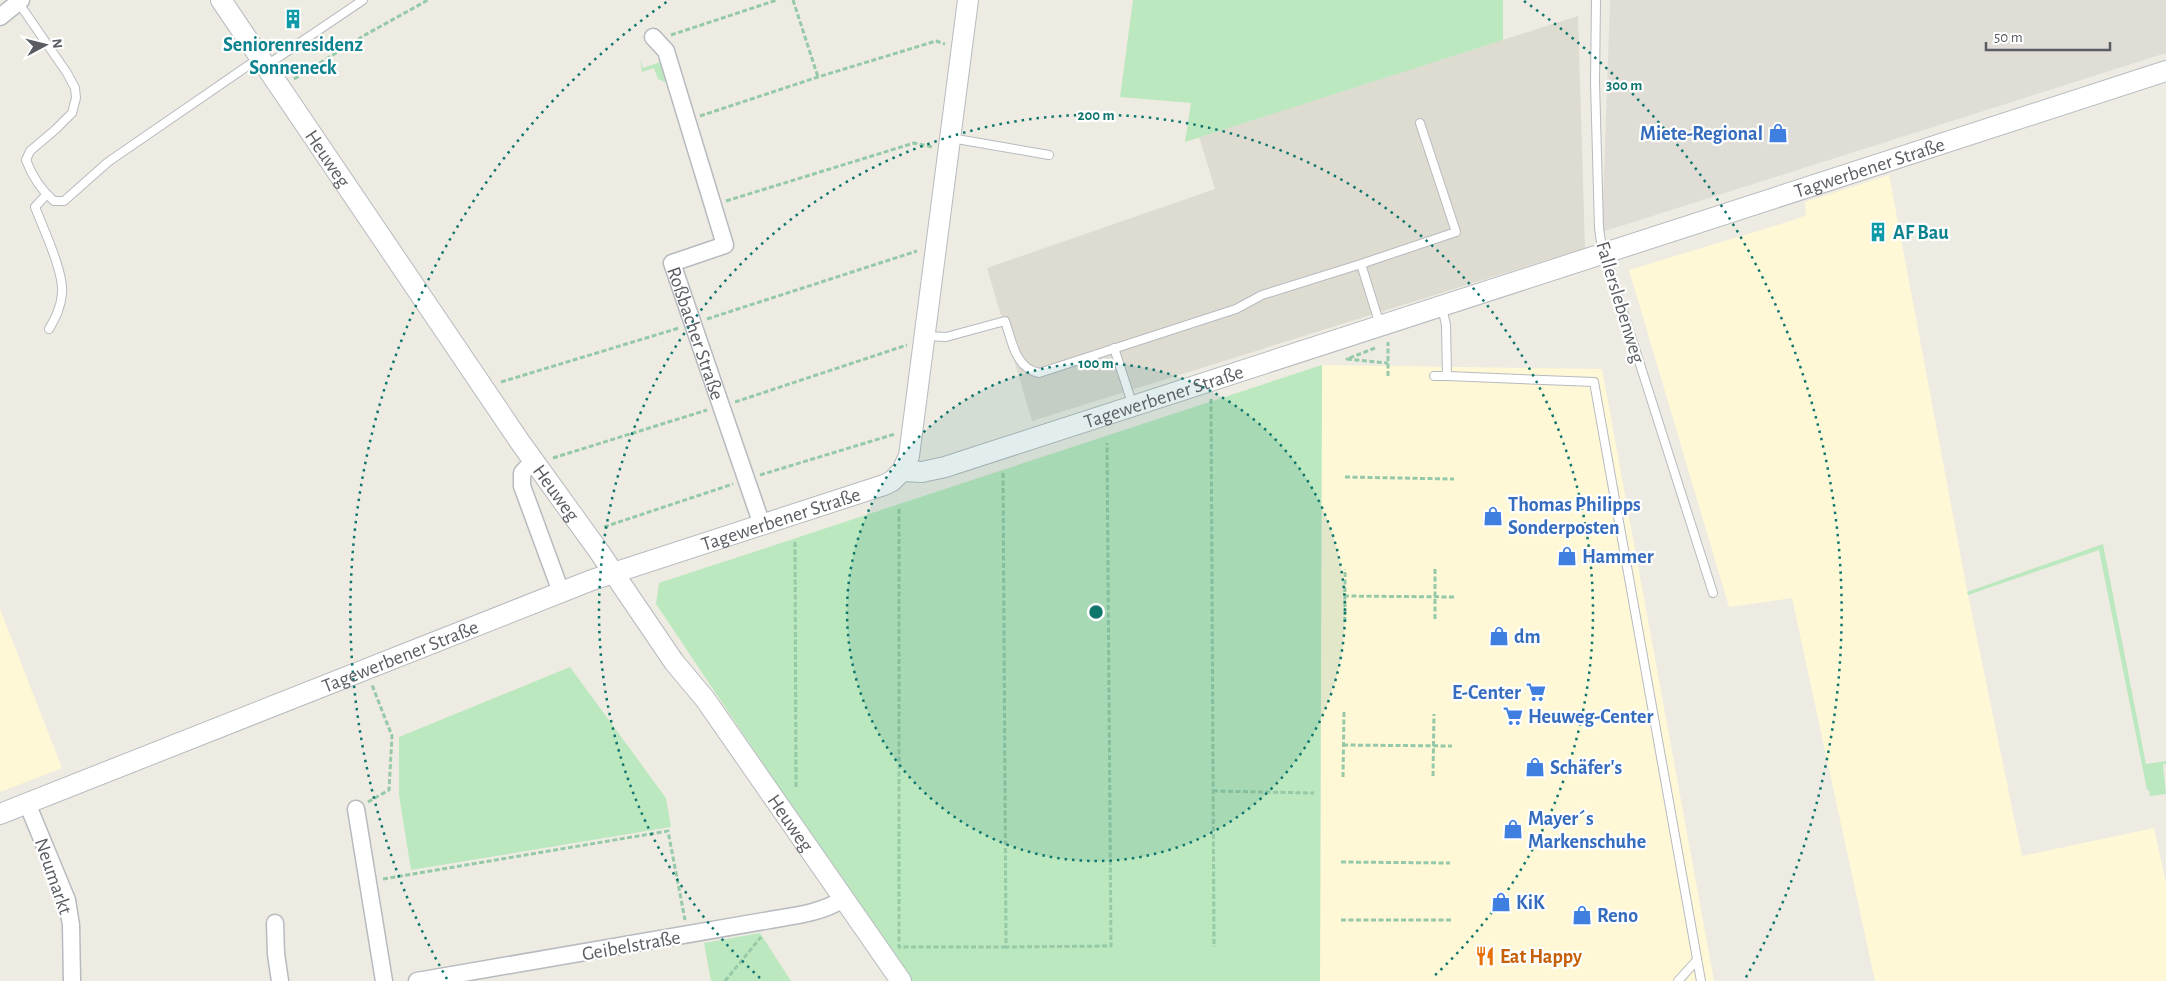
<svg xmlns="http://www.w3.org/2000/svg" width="2166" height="981" font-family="'Alegreya Sans',sans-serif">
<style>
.commercial{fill:#fff8d6}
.industrial{fill:#dfddd6}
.education{fill:#dedbd1}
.green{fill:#bce8bf}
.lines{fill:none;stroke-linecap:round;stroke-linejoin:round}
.service-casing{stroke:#b7babf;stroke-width:10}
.minor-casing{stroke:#b7babf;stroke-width:19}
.tertiary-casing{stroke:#b7babf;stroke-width:22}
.path{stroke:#95c9a7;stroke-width:3;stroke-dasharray:5 2.5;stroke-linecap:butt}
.service{stroke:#fff;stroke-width:8}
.minor{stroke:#fff;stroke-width:16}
.tertiary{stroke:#fff;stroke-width:20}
.ring{fill:none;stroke:#0f766e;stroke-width:2.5;stroke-dasharray:2.5 5}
.labels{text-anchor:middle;stroke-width:4.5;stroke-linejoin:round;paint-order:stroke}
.culture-label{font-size:20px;font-weight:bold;fill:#0d838f;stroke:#fff}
.shop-label{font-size:20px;font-weight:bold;fill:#366cbe;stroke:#fff;text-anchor:start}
.street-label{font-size:20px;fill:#5a5e64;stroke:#fff}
.food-label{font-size:20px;font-weight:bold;fill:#c56008;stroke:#fff;text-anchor:start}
.centre{fill:#0f766e;stroke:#fff;stroke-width:2.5}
.ring-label{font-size:15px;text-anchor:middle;font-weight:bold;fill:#0f766e;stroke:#fff;stroke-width:4.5;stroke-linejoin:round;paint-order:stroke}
</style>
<rect width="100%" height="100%" fill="#eeece2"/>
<!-- commercial -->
<g class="commercial">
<path d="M 1889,175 L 1968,595 L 2022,856 L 2154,828 L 2166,883 L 2166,981 L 1875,981 L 1792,598 L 1729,607 L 1629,270 L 1794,220 L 1806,215 L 1805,202 Z"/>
<path d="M 1322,365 L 1602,369 L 1714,981 L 1320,981 Z"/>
<path d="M 0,609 L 62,768 L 0,792 Z"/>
</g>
<!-- industrial -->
<path class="industrial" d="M 1610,0 L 2166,0 L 2166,53 L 1602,232 Z"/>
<!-- education -->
<path class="education" d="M 1578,16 L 1585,248 L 1032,421 L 987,268 L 1215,189 L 1199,137 Z"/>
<!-- green -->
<g class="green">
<path d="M 1133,0 L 1503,0 L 1503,40 L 1185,142 L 1191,103 L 1120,97 Z"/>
<path d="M 658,54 L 662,56 L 669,84 L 658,79 L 654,68 L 642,72 L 640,59 L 643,68 L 660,62 Z"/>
<path d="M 1322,365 L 1320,981 L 911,981 L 886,947 L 656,604 L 659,583 Z"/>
<path d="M 2103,544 L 2146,764 L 2166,761 L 2166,764 L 2163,764 L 2166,794 L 2150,796 L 2149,790 L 2147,790 L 2099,550 L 1968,595 L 1967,592 Z"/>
<path d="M 570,667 L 666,798 L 671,827 L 411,870 L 399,795 L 399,737 Z"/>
<path d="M 760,933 L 791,981 L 711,981 L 704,943 Z"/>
</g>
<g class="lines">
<defs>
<g id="service">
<path d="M 1596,0 L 1595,82 L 1599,228 L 1601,242 L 1713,593"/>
<path d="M 18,2 L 67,73 L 75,88 L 76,98 L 72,113 L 56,129 L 30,151 L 26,160 C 32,176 41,190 54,201 L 64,201 L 108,162 L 259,58"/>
<path d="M 267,65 L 363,0"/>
<path d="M 951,138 L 1049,155"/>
<path d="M 46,195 L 35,207 C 43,228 64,272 62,293 C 61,307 56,317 49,329"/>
<path d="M 1380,325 L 1361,264 L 1456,232 L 1420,123"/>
<path d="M 926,336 L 946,337 L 1005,321 C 1012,341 1015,368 1039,373 L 1236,309 L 1262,295 L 1361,264"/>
<path d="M 1114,348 L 1133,406"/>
<path d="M 1434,376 L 1447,376 L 1446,325 L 1442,307"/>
<path d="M 1447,376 L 1594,382 L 1701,981"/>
<path d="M 1678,981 L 1697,960"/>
</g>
<g id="minor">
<path d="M 0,17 L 21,0"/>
<path id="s1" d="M 653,37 L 666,51 L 725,245 L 672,263 L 762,525"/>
<path d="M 533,461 L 522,473 L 522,486 L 561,592"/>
<path d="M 27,803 L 67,900 L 71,925 L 72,981"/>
<path d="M 356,809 L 384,981"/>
<path d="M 275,923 L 276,954 L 280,981"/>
<path d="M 417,981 L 764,921 C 791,916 820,914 843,899"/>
</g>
<g id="tertiary">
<path id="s2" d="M 221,0 L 520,442 L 598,550 L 674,662 L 705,699 L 901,981"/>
<path d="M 902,471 L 909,456 L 968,0"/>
<path id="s3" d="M 0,814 L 592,580 L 884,485 L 892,481 L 902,471 L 922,472 L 945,467 L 2166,71"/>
</g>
</defs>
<!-- service casing -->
<use href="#service" class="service-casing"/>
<!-- minor casing -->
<use href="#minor" class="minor-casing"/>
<!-- tertiary casing -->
<use href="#tertiary" class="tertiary-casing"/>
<!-- path -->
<g class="path">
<path d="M 793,0 L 818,77"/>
<path d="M 671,35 L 777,0"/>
<path d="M 294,79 L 365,35 L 428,0"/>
<path d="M 700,116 L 818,77 L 936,41 L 945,44"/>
<path d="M 726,201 L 914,143 L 933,147"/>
<path d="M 707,319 L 917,251"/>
<path d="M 1375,348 L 1347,359 L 1388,363"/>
<path d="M 1388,376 L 1388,342"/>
<path d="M 501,382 L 679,328"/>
<path d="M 1211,399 L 1214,947"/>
<path d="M 735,402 L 907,345"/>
<path d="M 553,458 L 707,410"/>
<path d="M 1003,473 L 1006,947 L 1111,946 L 1107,443"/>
<path d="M 760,475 L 895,434"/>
<path d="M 1345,477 L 1454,479"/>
<path d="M 899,509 L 899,947 L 1006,947"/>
<path d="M 604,527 L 733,484"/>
<path d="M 795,542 L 796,788"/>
<path d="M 1435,569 L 1435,621"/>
<path d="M 1344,596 L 1455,597"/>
<path d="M 1345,622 L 1345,569"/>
<path d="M 1343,745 L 1452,746"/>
<path d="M 1433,776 L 1434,714"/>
<path d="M 1343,777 L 1344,712"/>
<path d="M 1213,791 L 1314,793"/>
<path d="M 368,802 L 389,790 L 392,736 L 372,685"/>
<path d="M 1341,862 L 1450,863"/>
<path d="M 383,879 L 668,831 L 685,920"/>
<path d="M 1341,920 L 1452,920"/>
<path d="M 725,981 L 761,937"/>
</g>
<!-- service -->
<use href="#service" class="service"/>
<!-- minor -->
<use href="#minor" class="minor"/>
<!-- tertiary -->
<use href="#tertiary" class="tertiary"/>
</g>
<!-- distance rings -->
<circle cx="1096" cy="612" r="249" fill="#0f766e" fill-opacity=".12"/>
<g class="ring">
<circle cx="1096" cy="612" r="249"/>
<path d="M760 978A497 497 0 1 1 1432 978"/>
<path d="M447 979A746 746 0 0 1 668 1M1524 1A746 746 0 0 1 1745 979"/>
</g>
<!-- icons -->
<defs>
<symbol id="building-bare" viewBox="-9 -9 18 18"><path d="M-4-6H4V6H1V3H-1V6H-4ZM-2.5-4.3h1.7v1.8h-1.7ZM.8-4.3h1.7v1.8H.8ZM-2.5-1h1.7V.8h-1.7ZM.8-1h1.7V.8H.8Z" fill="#0f9aa8" stroke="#fff" stroke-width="2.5" paint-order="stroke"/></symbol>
<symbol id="shop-bare" viewBox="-9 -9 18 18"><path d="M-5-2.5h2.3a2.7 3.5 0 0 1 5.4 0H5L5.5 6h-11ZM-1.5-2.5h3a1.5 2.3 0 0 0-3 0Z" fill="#3f7fe0" stroke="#fff" stroke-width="2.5" paint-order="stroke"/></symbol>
<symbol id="supermarket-bare" viewBox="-9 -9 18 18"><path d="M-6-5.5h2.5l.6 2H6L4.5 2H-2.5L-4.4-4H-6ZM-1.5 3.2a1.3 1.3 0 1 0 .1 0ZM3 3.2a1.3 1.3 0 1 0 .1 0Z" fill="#3f7fe0" stroke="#fff" stroke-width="2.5" paint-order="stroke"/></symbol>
<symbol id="restaurant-bare" viewBox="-9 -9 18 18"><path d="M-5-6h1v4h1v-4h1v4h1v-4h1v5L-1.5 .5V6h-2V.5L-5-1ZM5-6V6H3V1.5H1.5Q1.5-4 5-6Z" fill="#e8710a" stroke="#fff" stroke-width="2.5" paint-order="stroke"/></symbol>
</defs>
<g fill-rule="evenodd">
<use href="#building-bare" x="279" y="5" width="28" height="28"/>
<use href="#shop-bare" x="1764" y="119" width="28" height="28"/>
<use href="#building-bare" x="1864" y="218" width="28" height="28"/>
<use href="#shop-bare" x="1479" y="502" width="28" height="28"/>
<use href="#shop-bare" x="1553" y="542" width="28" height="28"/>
<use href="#shop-bare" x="1485" y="622" width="28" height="28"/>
<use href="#supermarket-bare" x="1522" y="678" width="28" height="28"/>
<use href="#supermarket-bare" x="1499" y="702" width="28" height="28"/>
<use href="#shop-bare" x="1521" y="753" width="28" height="28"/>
<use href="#shop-bare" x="1499" y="815" width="28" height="28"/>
<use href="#shop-bare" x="1487" y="888" width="28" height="28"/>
<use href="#shop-bare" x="1568" y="901" width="28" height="28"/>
<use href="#restaurant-bare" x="1471" y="942" width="28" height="28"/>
</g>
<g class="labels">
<!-- culture labels -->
<g class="culture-label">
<text x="293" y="51">Seniorenresidenz<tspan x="293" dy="23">Sonneneck</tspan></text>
<text x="1893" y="239" text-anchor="start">AF Bau</text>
</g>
<!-- shop labels -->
<g class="shop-label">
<text x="1763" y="140" text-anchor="end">Miete-Regional</text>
<text x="1508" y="511">Thomas Philipps<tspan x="1508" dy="23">Sonderposten</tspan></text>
<text x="1582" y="563">Hammer</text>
<text x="1514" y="643">dm</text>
<text x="1521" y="699" text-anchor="end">E-Center</text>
<text x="1528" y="723">Heuweg-Center</text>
<text x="1550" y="774">Schäfer's</text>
<text x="1528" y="825">Mayer´s<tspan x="1528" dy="23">Markenschuhe</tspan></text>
<text x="1516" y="909">KiK</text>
<text x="1597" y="922">Reno</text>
</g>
<!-- street labels -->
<g class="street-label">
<text dy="7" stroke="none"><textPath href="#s2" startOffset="191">Heuweg</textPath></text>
<text dy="7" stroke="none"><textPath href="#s3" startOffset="1982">Tagwerbener Straße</textPath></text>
<text transform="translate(1621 302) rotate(73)" y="7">Fallerslebenweg</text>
<text dy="7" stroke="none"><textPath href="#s1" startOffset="352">Roßbacher Straße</textPath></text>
<text dy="7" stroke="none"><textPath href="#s3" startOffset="1240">Tagewerbener Straße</textPath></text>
<text dy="7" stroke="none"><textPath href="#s2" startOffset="596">Heuweg</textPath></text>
<text dy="7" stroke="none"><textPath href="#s3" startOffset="835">Tagewerbener Straße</textPath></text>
<text dy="7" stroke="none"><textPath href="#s3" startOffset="430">Tagewerbener Straße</textPath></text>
<text dy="7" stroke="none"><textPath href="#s2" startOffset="1001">Heuweg</textPath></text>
<text transform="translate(54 876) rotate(71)" y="7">Neumarkt</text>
<text transform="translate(631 945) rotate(-10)" y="7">Geibelstraße</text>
</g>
<!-- food labels -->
<g class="food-label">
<text x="1500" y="963">Eat Happy</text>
</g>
</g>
<circle cx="1096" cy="612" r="8" class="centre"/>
<g class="ring-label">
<text x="1624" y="90">300 m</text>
<text x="1096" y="120">200 m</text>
<text x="1096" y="368">100 m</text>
</g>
<!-- north arrow -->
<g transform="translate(45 45) rotate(83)" stroke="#ffffff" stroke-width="4" paint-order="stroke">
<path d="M0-4L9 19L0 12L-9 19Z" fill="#5a5e64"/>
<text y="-8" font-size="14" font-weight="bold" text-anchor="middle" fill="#5a5e64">N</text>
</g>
<!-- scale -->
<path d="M1986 42v8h124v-8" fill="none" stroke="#5a5e64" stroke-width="2.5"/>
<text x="1994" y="42" font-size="15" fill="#5a5e64" stroke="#ffffff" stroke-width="4" paint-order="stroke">50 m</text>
</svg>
